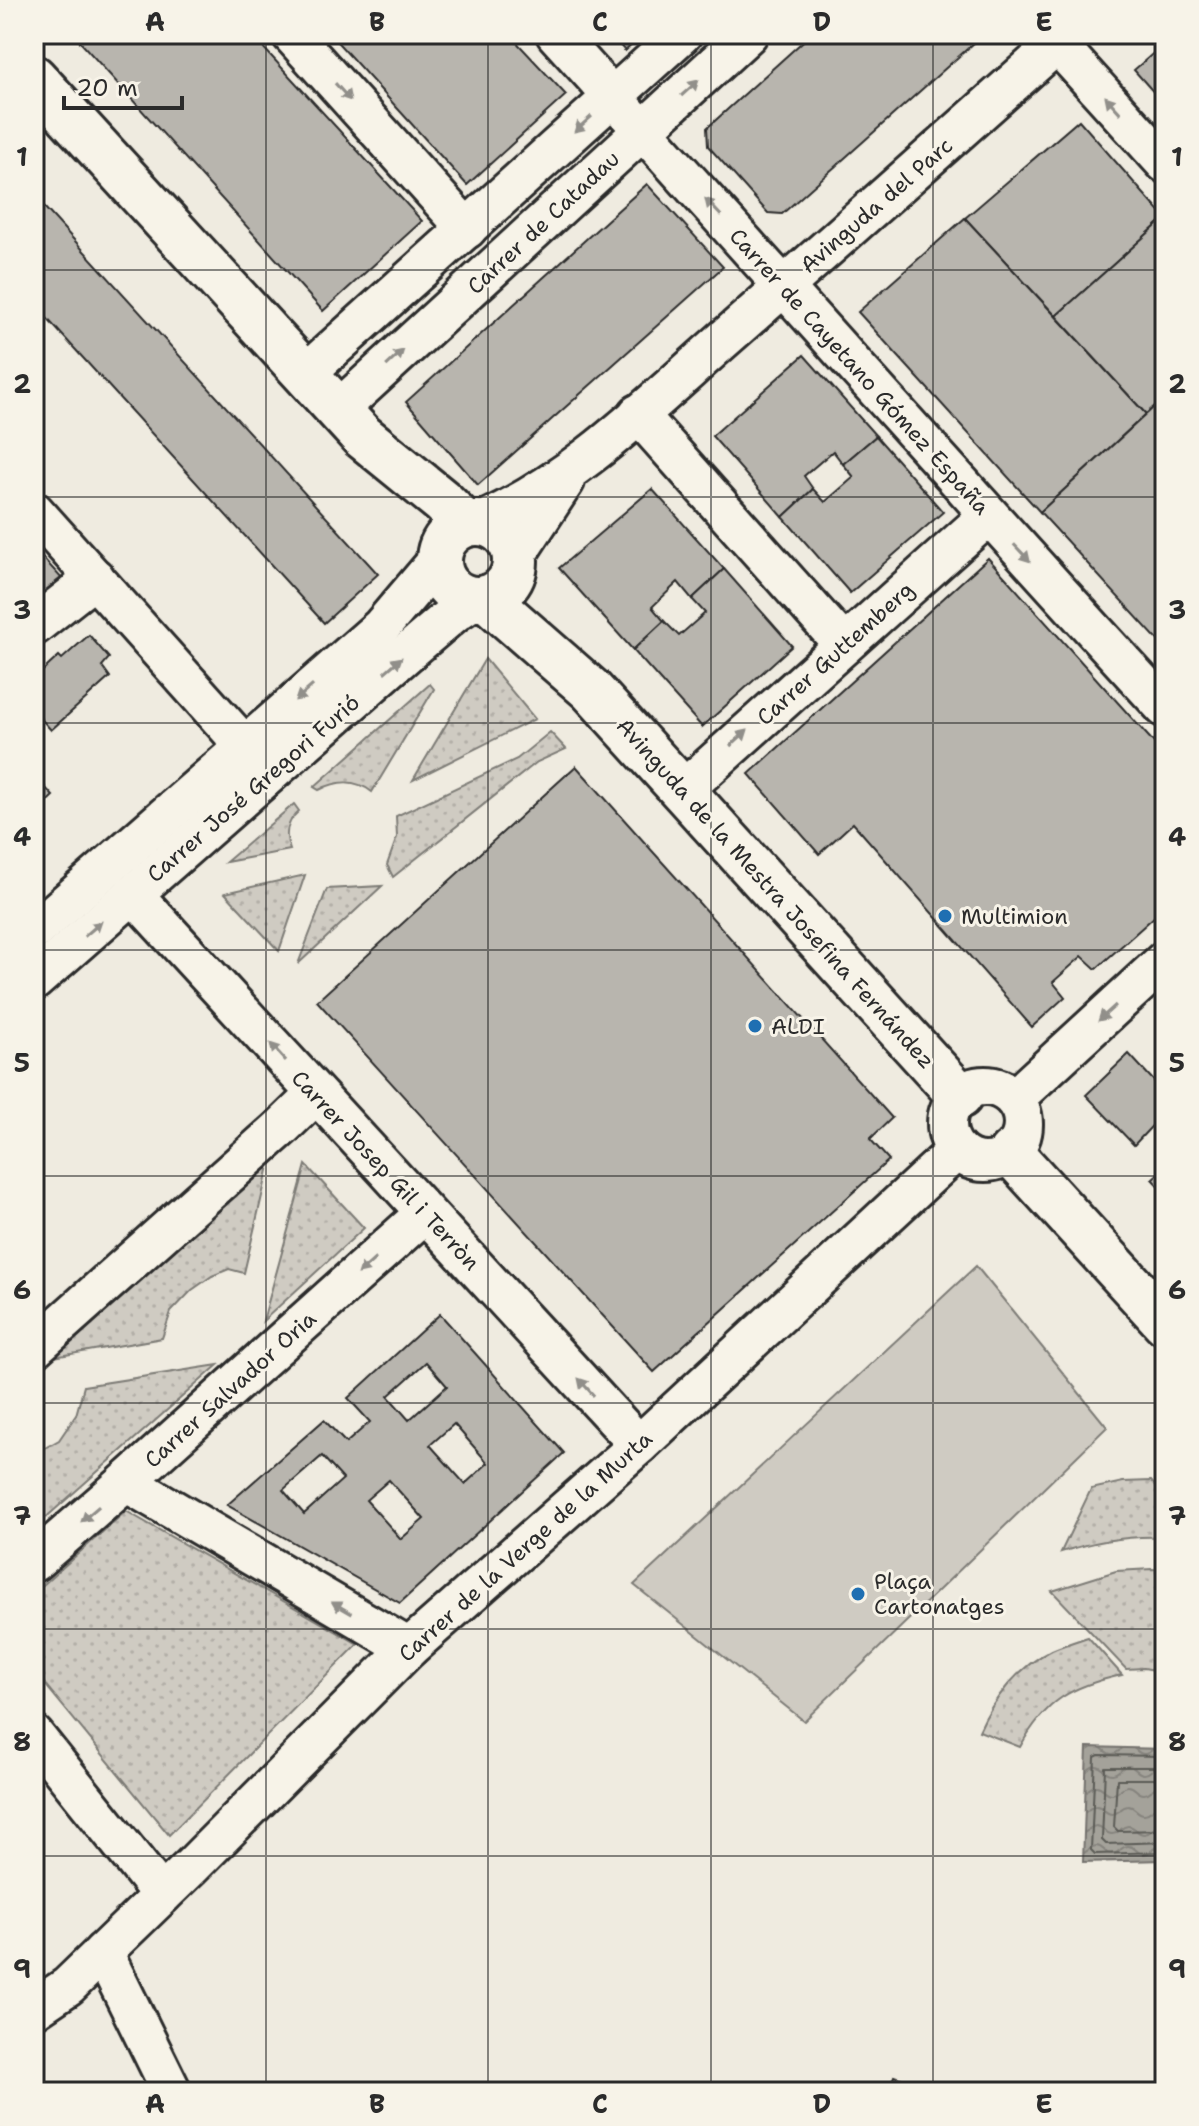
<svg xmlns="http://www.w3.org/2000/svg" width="1199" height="2126" font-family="'Shantell Sans',sans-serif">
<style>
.grass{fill:url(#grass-dots);stroke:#7d7b76;stroke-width:2}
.park{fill:#cfcbc2;stroke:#7d7b76;stroke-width:2}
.water{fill:url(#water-waves);stroke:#74726e;stroke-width:2}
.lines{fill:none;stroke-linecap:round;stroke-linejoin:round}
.shore{stroke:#5b5b57;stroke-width:2}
.building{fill:#b8b5ae;stroke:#2b2b2b;stroke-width:2;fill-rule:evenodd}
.street-casing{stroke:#2b2b2b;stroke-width:44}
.secondary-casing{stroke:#2b2b2b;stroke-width:50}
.street{stroke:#f7f3e8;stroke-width:38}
.secondary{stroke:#f7f3e8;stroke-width:44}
.oneway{fill:#918f8a}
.grid{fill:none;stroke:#2b2b2b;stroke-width:2;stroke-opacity:0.55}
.poi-dot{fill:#1f6fb2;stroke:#f7f3e8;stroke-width:3}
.labels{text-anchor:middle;stroke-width:6;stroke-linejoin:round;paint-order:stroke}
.street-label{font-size:22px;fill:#2b2b2b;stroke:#f7f3e8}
.poi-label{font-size:22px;fill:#2b2b2b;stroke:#f7f3e8;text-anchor:start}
.neatline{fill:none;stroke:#2b2b2b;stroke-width:3}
.grid-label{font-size:26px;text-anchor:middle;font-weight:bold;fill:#2b2b2b}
</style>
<defs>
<pattern id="grass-dots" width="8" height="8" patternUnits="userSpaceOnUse" patternTransform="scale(2)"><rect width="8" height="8" fill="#cfcbc2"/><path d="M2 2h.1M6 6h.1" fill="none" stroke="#b2aea7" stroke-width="1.8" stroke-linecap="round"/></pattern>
<pattern id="water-waves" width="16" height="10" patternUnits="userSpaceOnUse" patternTransform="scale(2)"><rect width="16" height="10" fill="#a4a29a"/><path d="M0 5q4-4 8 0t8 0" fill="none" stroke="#86847e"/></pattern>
</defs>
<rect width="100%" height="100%" fill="#efebe0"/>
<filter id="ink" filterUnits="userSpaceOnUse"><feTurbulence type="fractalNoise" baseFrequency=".0125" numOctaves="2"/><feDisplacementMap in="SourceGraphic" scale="16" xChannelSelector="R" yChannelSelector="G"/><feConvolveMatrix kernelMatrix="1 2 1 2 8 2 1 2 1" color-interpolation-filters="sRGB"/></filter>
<g filter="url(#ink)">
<!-- grass -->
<g class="grass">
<path d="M 485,659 L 535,719 L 413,780 Z"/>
<path d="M 430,684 L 434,689 L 372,792 C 355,779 338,780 319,790 L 314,787 Z"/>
<path d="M 550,732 L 566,749 L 537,762 L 393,877 L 387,865 L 397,837 L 396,816 L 517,759 Z"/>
<path d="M 294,804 L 299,811 C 287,821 284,835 290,850 L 226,862 Z"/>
<path d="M 305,875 L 279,951 L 225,893 Z"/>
<path d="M 382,886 L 298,964 L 327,889 Z"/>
<path d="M 272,1153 L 244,1273 L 229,1269 L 212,1276 L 192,1290 L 171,1312 L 162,1338 L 43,1359 Z"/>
<path d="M 306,1165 L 364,1228 L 263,1321 Z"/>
<path d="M 218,1365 L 34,1528 L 34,1454 L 59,1440 L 76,1415 L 84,1386 Z"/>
<path d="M 1151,1481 L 1165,1497 L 1165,1537 C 1129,1535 1095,1541 1061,1552 L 1091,1489 L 1123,1482 Z"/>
<path d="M 126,1511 L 358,1644 L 169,1835 L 34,1671 L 34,1593 Z"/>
<path d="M 1152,1569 L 1165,1570 L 1165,1672 L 1144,1668 L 1126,1669 L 1052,1591 L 1116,1571 Z"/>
<path d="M 1088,1637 L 1122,1675 C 1071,1686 1046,1700 1020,1747 L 979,1731 C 993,1699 1019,1666 1052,1650 C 1063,1645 1076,1641 1088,1637 Z"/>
</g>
<!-- park -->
<path class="park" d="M 976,1266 L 1107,1427 L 804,1721 L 634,1585 Z"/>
<!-- water -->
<path class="water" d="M 1087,1747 L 1165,1749 L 1165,1860 L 1083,1862 Z"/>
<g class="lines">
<!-- shore -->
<g class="shore">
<path d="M 1165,1756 L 1099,1755 L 1095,1757 L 1091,1850 L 1095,1854 L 1165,1852"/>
<path d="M 1165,1767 L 1105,1767 L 1102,1840 L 1106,1844 L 1165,1842"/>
<path d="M 1165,1779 L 1117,1779 L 1114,1827 L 1118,1831 L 1165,1830"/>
</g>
</g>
<!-- building -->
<g class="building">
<path d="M 73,34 L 251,34 L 422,221 L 323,311 Z"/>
<path d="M 330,34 L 509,34 L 566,95 L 467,185 Z"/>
<path d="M 610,34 L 644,34 L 625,51 Z"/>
<path d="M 811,34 L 984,34 L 782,214 L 768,213 L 708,146 L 707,128 Z"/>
<path d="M 1165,43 L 1165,105 L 1134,70 Z"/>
<path d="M 1079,120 L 1165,218 L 1056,316 L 965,218 Z"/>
<path d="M 647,184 L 723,267 L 478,485 L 406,402 Z"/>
<path d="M 34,196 L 378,574 L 324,623 L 34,304 Z"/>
<path d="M 965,218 L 1146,414 L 1040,512 L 858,312 Z"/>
<path d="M 1165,218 L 1165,397 L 1146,414 L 1056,316 Z"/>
<path d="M 804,355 L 876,436 L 843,464 L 833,451 L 804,476 L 813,489 L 783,517 L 712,436 Z"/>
<path d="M 1165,397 L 1165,648 L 1040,512 Z"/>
<path d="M 876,436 L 943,512 L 850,593 L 783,517 L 813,489 L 825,502 L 854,477 L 843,464 Z"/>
<path d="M 652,489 L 724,569 L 692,599 L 678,582 L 652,607 L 664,621 L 633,650 L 559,568 Z"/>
<path d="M 34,548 L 64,581 L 34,604 Z"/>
<path d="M 988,558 L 1165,755 L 1165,907 L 1096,969 L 1082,956 L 1053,982 L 1065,997 L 1032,1027 L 853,823 L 819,854 L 749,774 Z"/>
<path d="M 724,569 L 792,646 L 702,727 L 633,650 L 664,621 L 679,636 L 705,613 L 692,599 Z"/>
<path d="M 89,635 L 109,658 L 102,666 L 110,677 L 51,730 L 34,711 L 34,679 L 59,656 L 62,659 Z"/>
<path d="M 576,766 L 892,1118 L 870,1139 L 889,1160 L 654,1372 L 317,1001 Z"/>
<path d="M 34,775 L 53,796 L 34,814 Z"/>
<path d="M 1129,1054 L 1165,1093 L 1165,1112 L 1134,1145 L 1086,1095 Z"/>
<path d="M 1165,1167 L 1165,1193 L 1152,1179 Z"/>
<path d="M 440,1314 L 564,1453 L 400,1603 L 227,1505 L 324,1420 L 346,1443 L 370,1422 L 348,1398 ZM 426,1362 L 447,1386 L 409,1420 L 388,1396 ZM 454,1424 L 488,1463 L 465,1484 L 430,1445 ZM 322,1456 L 343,1479 L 304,1514 L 283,1490 ZM 389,1480 L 424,1519 L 401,1539 L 366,1500 Z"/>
<path d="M 894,2076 L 938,2092 L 888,2092 Z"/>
</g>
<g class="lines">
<defs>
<g id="street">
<path d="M 291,34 L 467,229"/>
<path d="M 556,34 C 759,258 960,485 1165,708"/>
<path d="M 1048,34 L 1165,163"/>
<path d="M 305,374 L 682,34"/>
<path d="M 337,411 L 748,34"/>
<path d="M 638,414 L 844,645"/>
<path d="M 34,511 L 244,745"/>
<path d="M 479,523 C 576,480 652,402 731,333 C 844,234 956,133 1068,34"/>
<path d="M 515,557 L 565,481"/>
<path d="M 34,626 L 95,578"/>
<path d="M 682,791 L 988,516"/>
<path d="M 133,894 L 639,1445"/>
<path d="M 34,931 L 381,627 L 438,560"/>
<path d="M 34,981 L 406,654 L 454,613 L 475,599"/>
<circle cx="985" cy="1124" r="38"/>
<path d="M 1014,1099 L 1165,960"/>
<path d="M 34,1348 L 283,1126 L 316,1094"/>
<path d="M 126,1482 L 409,1648"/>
<path d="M 34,1562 L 126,1482 L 425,1213"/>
<path d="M 34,1735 L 162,1895"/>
<path d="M 103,1952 L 172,2092"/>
<path d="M 34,2009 L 68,1986 L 192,1866 L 409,1648 L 639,1445 L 957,1150"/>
</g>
<g id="secondary">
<path d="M 34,78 L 362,436 L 443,502 L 465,524"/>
<circle cx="477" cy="561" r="38"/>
<path d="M 486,598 L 591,690 L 960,1096"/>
<path d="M 1011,1153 L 1165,1322"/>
</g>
</defs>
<!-- street casing -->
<use href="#street" class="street-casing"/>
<!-- secondary casing -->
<use href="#secondary" class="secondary-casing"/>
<!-- street -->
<use href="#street" class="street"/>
<!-- secondary -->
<use href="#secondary" class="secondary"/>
</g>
<!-- one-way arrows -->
<defs><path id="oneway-solid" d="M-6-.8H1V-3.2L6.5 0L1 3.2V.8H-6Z" transform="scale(2)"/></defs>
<g class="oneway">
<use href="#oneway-solid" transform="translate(690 88) rotate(-42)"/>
<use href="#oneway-solid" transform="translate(343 92) rotate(48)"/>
<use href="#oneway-solid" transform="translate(1113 105) rotate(-132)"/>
<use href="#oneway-solid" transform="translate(583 124) rotate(138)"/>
<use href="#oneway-solid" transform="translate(713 207) rotate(-133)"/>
<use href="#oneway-solid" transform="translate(395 358) rotate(-43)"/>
<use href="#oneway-solid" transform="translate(1022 553) rotate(47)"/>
<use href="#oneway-solid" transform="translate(393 665) rotate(-41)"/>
<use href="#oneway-solid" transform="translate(304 693) rotate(139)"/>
<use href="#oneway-solid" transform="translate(739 738) rotate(-42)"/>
<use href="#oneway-solid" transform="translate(93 929) rotate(-41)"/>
<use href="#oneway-solid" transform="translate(1107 1013) rotate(138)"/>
<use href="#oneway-solid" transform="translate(278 1052) rotate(-132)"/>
<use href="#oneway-solid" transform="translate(367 1266) rotate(138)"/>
<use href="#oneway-solid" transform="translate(586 1387) rotate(-132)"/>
<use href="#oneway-solid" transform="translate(90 1514) rotate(139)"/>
<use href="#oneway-solid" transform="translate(342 1608) rotate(-150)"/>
</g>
</g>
<!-- grid -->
<path class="grid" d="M 266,34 L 266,2092M 488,34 L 488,2092M 711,34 L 711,2092M 933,34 L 933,2092M 34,270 L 1165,270M 34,497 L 1165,497M 34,723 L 1165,723M 34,950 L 1165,950M 34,1176 L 1165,1176M 34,1403 L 1165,1403M 34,1629 L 1165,1629M 34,1856 L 1165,1856"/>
<!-- markers -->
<g class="poi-dot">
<circle cx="945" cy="916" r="8"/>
<circle cx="755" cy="1026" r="8"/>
<circle cx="858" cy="1594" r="8"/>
</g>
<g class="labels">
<!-- street labels -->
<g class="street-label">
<text transform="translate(876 205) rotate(-41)" y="8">Avinguda del Parc</text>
<text transform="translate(543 222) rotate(-43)" y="8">Carrer de Catadau</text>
<text transform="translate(860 371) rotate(48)" y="8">Carrer de Cayetano Gómez España</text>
<text transform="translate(835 653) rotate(-42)" y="8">Carrer Guttemberg</text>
<text transform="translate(253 788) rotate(-41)" y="8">Carrer José Gregori Furió</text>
<text transform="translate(776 893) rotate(48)" y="8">Avinguda de la Mestra Josefina Fernández</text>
<text transform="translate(386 1170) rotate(47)" y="8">Carrer Josep Gil i Terròn</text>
<text transform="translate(230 1389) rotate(-42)" y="8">Carrer Salvador Oria</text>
<text transform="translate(525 1546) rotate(-42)" y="8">Carrer de la Verge de la Murta</text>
</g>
<!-- poi labels -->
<g class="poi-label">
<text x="961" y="924">Multimion</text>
<text x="771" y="1034">ALDI</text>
<text x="874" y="1589">Plaça<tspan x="874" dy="25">Cartonatges</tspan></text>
</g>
</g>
<!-- margin -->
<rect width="1199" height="2126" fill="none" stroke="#f7f3e8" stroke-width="88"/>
<!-- scale -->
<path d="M64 96v12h118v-12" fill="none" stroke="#2b2b2b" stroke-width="4"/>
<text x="76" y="96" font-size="24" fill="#2b2b2b" stroke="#f7f3e8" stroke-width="6" paint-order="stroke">20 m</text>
<rect x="44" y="44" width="1111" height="2038" class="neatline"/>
<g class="grid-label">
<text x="155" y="31">A</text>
<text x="377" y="31">B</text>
<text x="600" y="31">C</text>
<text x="822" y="31">D</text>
<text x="1044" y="31">E</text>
<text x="22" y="166">1</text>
<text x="1177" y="166">1</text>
<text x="22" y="393">2</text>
<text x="1177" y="393">2</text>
<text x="22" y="619">3</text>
<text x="1177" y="619">3</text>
<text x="22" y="846">4</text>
<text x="1177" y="846">4</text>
<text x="22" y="1072">5</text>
<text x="1177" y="1072">5</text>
<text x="22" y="1299">6</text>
<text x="1177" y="1299">6</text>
<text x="22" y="1525">7</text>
<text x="1177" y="1525">7</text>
<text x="22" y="1751">8</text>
<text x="1177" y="1751">8</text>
<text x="22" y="1978">9</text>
<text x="1177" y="1978">9</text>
<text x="155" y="2113">A</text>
<text x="377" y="2113">B</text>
<text x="600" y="2113">C</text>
<text x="822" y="2113">D</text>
<text x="1044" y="2113">E</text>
</g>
</svg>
